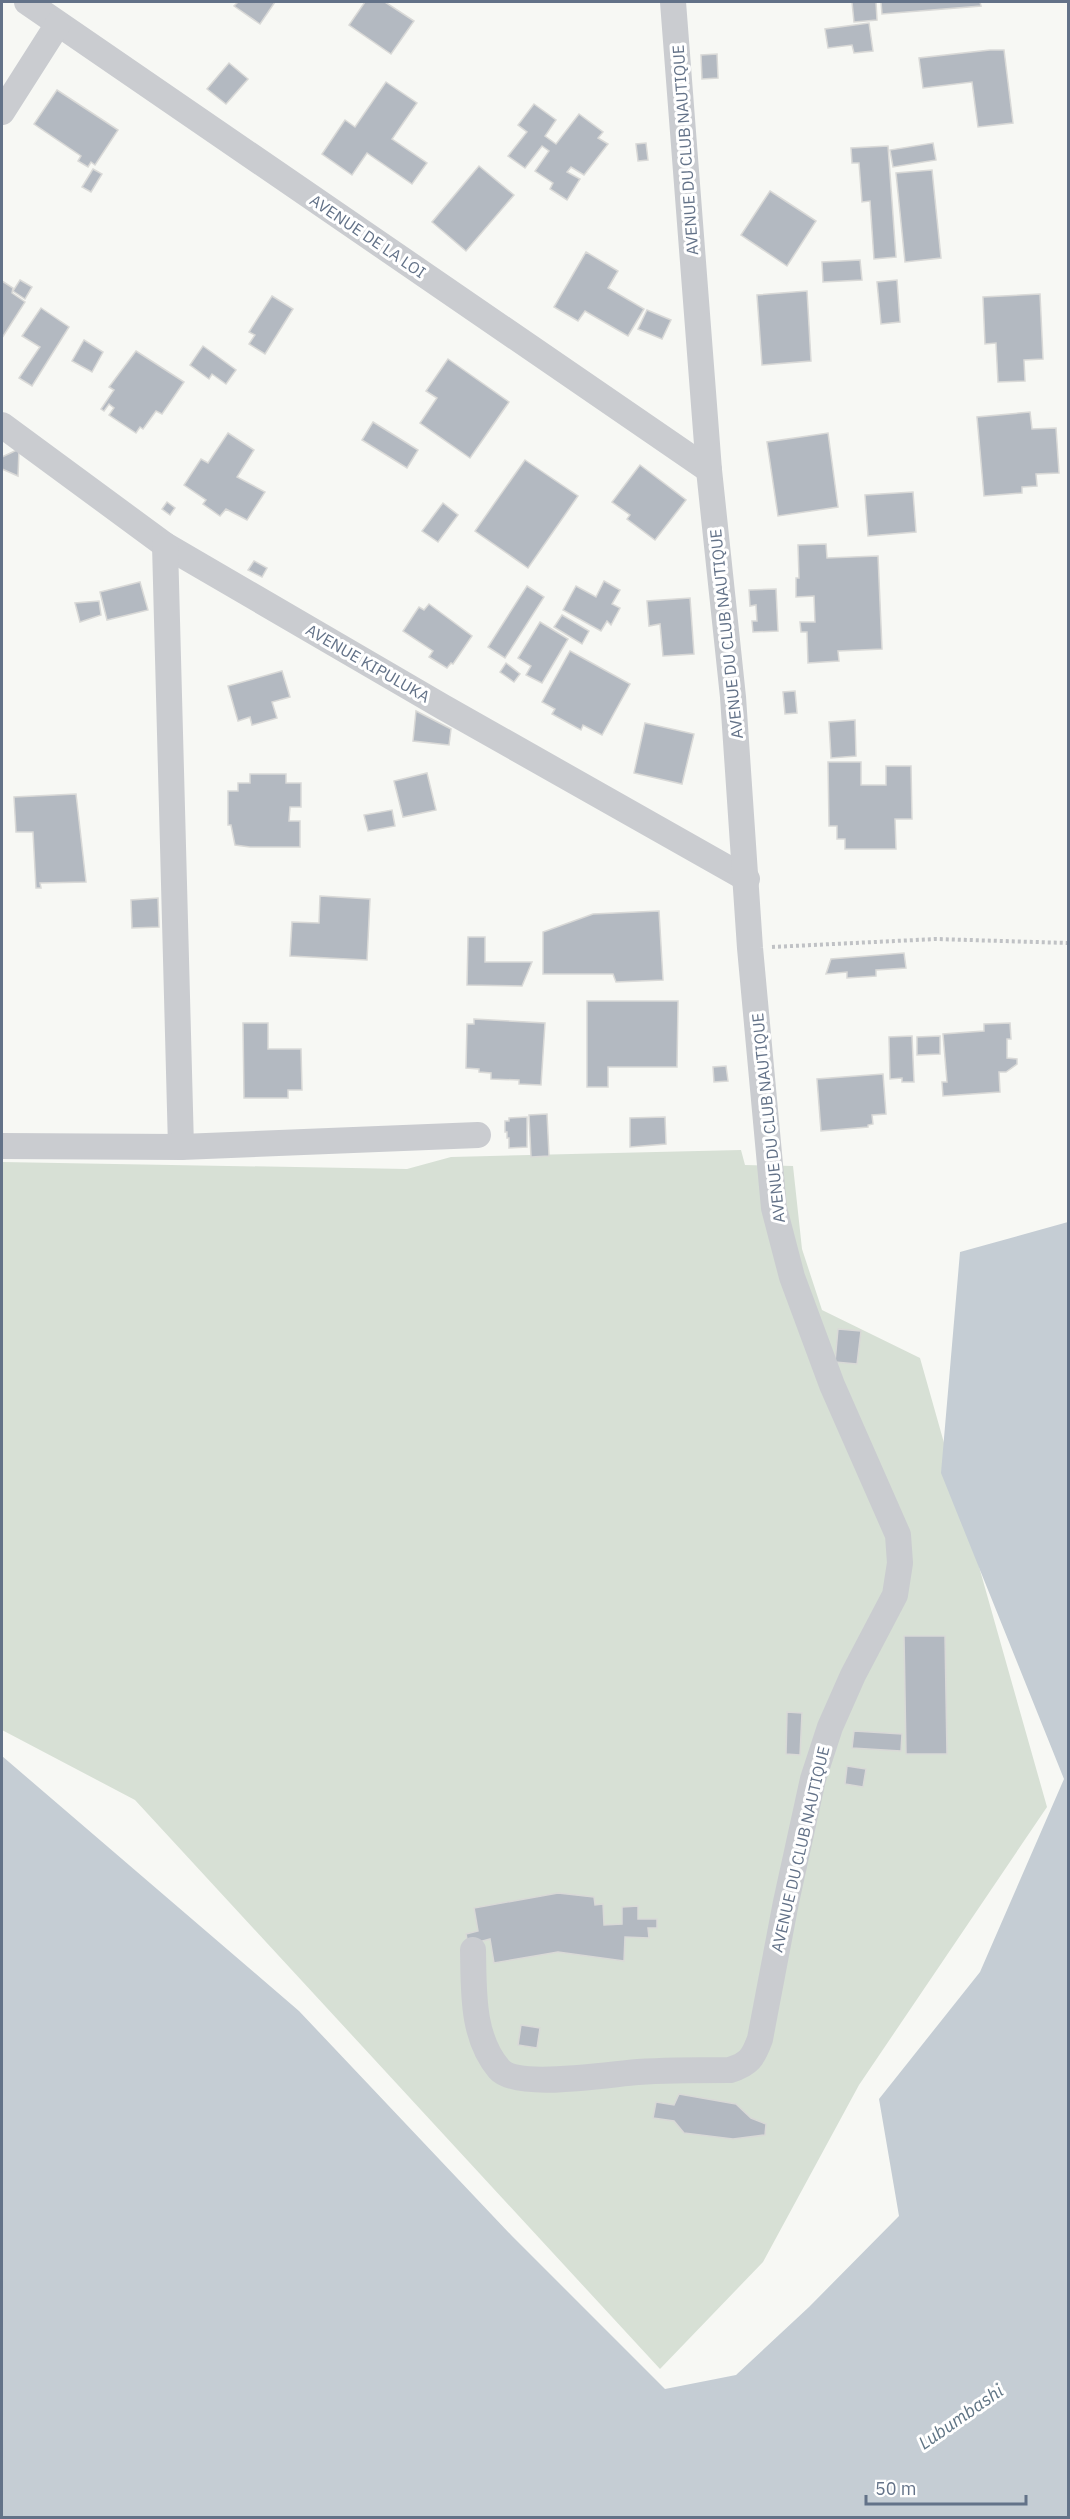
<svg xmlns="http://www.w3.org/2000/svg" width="1070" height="2519" font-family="'IBM Plex Sans',sans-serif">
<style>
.green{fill:#d7e0d5}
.water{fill:#c5cdd4}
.building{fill:#b3b9c1;stroke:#d9d9d7;stroke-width:1.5}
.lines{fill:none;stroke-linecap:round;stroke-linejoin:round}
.path{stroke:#c0c2c5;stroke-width:4;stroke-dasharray:3 3;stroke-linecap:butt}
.minor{stroke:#caccd0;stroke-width:26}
.labels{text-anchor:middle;stroke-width:6;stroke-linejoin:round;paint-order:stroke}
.street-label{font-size:16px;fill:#637288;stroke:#fff}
.water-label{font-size:18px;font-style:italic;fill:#5f7484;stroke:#fff}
</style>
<rect width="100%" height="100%" fill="#f7f8f4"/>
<!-- green -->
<path class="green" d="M 741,1150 L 745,1165 L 793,1166 L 802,1249 L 822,1310 L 920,1358 L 1047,1807 L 859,2085 L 763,2262 L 660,2369 L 135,1800 L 2,1730 L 2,1162 L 407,1169 L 451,1157 Z"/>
<!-- water -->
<path class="water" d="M 1068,1222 L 1068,2517 L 2,2517 L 2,1756 L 299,2011 L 512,2236 L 665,2389 L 736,2375 L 809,2307 L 899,2216 L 879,2099 L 980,1972 L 1064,1779 L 941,1473 L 960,1252 Z"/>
<!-- building -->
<g class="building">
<path d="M 238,2 L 275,2 L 260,24 L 234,6 Z"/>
<path d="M 365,2 L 385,2 L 414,21 L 391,54 L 349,25 Z"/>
<path d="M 852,2 L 876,2 L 877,20 L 854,22 Z"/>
<path d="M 881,2 L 980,2 L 981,6 L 882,14 Z"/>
<path d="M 869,23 L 873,51 L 854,53 L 852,45 L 828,48 L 825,29 Z"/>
<path d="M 990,50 L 1004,50 L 1013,123 L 978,127 L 972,82 L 923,88 L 919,58 Z"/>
<path d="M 717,54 L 718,78 L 702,79 L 701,55 Z"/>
<path d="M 229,63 L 248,79 L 226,104 L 207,89 Z"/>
<path d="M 386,82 L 417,103 L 392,139 L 427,163 L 412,184 L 367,153 L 352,175 L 322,154 L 345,120 L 355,127 Z"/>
<path d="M 57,90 L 118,130 L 95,165 L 91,162 L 88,167 L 78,161 L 81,156 L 34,124 Z"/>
<path d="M 534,104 L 556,120 L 545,136 L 556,144 L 579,114 L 603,132 L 598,138 L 608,144 L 584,175 L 571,167 L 567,172 L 580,179 L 567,200 L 550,189 L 553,183 L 535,171 L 549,151 L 542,146 L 525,168 L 508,156 L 527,132 L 518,125 Z"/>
<path d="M 646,143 L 648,160 L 638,161 L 636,144 Z"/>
<path d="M 933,143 L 936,160 L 893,167 L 890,150 Z"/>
<path d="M 888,146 L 896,257 L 874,259 L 870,201 L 862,202 L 859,163 L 852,163 L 851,148 Z"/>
<path d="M 479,166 L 514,195 L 466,251 L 432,222 Z"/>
<path d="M 93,169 L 102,174 L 91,192 L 82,187 Z"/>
<path d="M 932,170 L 941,258 L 905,262 L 896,173 Z"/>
<path d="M 770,191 L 816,221 L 787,266 L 741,235 Z"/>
<path d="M 586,252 L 618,271 L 608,288 L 644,309 L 628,336 L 585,311 L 578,321 L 554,307 Z"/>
<path d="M 860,260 L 862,280 L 823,282 L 822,262 Z"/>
<path d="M 20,280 L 32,287 L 25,299 L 13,291 Z"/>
<path d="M 897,280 L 900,322 L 881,324 L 877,282 Z"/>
<path d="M 2,281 L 13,288 L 12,293 L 25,302 L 2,338 Z"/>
<path d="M 807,291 L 811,361 L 762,365 L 757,295 Z"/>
<path d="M 1040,294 L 1043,359 L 1024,360 L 1025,381 L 998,382 L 996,343 L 985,344 L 983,297 Z"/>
<path d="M 272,296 L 293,309 L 265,354 L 249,344 L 255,335 L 249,332 Z"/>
<path d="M 41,308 L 69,327 L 32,386 L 19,378 L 40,347 L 22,336 Z"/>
<path d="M 647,310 L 671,320 L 662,339 L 638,329 Z"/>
<path d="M 84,340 L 103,352 L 92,372 L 72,361 Z"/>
<path d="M 203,346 L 236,370 L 226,384 L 212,374 L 209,379 L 190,365 Z"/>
<path d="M 136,351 L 184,382 L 162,414 L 156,411 L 143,429 L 140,427 L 136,433 L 109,415 L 114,408 L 109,404 L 104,411 L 101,409 L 114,390 L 109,387 Z"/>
<path d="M 448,359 L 509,402 L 470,458 L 420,423 L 437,398 L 426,391 Z"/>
<path d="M 1030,412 L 1032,429 L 1056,428 L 1059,473 L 1036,474 L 1037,486 L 1022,487 L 1022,493 L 984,496 L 977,417 Z"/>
<path d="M 373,422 L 418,450 L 407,468 L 362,440 Z"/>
<path d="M 228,433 L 254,450 L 237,477 L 265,492 L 247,520 L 226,509 L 220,516 L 203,504 L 206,500 L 184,485 L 201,459 L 208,463 Z"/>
<path d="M 828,433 L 838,507 L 778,516 L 767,442 Z"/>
<path d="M 19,449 L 18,476 L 2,469 L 2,457 Z"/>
<path d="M 525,460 L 578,496 L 528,568 L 475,531 Z"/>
<path d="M 640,465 L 686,500 L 655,540 L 627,519 L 630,515 L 612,502 Z"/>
<path d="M 913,492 L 916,532 L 868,536 L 865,495 Z"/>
<path d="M 167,502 L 175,508 L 170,515 L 162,509 Z"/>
<path d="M 443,503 L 458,515 L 438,542 L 422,531 Z"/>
<path d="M 826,544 L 827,558 L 878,556 L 882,649 L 838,651 L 839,661 L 808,663 L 807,632 L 801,632 L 800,622 L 815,622 L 814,596 L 796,597 L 796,578 L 799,578 L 798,545 Z"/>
<path d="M 254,561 L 267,568 L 262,577 L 248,570 Z"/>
<path d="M 604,581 L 620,590 L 612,604 L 620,608 L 611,625 L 607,621 L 601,631 L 563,610 L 576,586 L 596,597 Z"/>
<path d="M 140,582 L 148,610 L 107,620 L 100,592 Z"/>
<path d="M 527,586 L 544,597 L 505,658 L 488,647 Z"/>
<path d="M 776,589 L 778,631 L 753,632 L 752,621 L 757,621 L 756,605 L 750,606 L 749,590 Z"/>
<path d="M 690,598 L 694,654 L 663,656 L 660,624 L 649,626 L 647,601 Z"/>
<path d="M 99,601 L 101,615 L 80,622 L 75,603 Z"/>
<path d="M 429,604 L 472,636 L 453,664 L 451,663 L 447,668 L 429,657 L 433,651 L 403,631 L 419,607 L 424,610 Z"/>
<path d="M 562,615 L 589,631 L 582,644 L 554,627 Z"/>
<path d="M 540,622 L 568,639 L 542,683 L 526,675 L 531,666 L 518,658 Z"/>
<path d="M 570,651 L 630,684 L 602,735 L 583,725 L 581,730 L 552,714 L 555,709 L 542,702 Z"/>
<path d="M 506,663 L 520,674 L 514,682 L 500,672 Z"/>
<path d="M 282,671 L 290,697 L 272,702 L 277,718 L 252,725 L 250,717 L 238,721 L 228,686 Z"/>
<path d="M 795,691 L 797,713 L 785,714 L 783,692 Z"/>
<path d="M 416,711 L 451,729 L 449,745 L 413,741 Z"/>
<path d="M 855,720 L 856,756 L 831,758 L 829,722 Z"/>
<path d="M 645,723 L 694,734 L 682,784 L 634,773 Z"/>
<path d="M 828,762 L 861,762 L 861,785 L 886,785 L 886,766 L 911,766 L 912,819 L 895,819 L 896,849 L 845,849 L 845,839 L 837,839 L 837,826 L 829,826 Z"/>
<path d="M 427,773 L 436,810 L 403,817 L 394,781 Z"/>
<path d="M 250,774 L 286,774 L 286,783 L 301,783 L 301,807 L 290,807 L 289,821 L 300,821 L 300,847 L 250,847 L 235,845 L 231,825 L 228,825 L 228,791 L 238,791 L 238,783 L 250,783 Z"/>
<path d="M 76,794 L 86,882 L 40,883 L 41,888 L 36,888 L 33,832 L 16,832 L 14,797 Z"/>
<path d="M 392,810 L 395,826 L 368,831 L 364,815 Z"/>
<path d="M 320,896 L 370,899 L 367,960 L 290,956 L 292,922 L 319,923 Z"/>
<path d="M 158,898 L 159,927 L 132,928 L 131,900 Z"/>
<path d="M 659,911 L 663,980 L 616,982 L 613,974 L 543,974 L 543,932 L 593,914 Z"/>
<path d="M 468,937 L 485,937 L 485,962 L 532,962 L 522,986 L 467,985 Z"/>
<path d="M 904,953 L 906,968 L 876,970 L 876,976 L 847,978 L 847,972 L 826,974 L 831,959 Z"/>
<path d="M 587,1001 L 678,1001 L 677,1067 L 608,1067 L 608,1087 L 587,1087 Z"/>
<path d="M 474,1019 L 545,1023 L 541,1085 L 519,1084 L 519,1080 L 491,1079 L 491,1073 L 479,1072 L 479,1069 L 466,1068 L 467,1024 L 474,1024 Z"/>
<path d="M 243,1023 L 268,1023 L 268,1049 L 301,1049 L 302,1090 L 288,1090 L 288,1098 L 244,1098 Z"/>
<path d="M 1010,1023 L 1011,1039 L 1007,1039 L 1007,1058 L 1017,1059 L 1017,1064 L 1006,1072 L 999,1072 L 1000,1092 L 943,1096 L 942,1082 L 947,1082 L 943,1034 L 984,1031 L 984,1024 Z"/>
<path d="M 912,1036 L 914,1082 L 902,1082 L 902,1078 L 890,1079 L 889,1037 Z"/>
<path d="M 940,1036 L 940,1054 L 917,1055 L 917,1037 Z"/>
<path d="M 726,1066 L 728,1081 L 714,1082 L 713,1067 Z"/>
<path d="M 883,1074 L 886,1114 L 872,1115 L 873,1124 L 868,1125 L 868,1127 L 821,1131 L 817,1079 Z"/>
<path d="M 547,1114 L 549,1156 L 531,1157 L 529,1115 Z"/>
<path d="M 527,1117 L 527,1147 L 509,1148 L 509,1138 L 507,1138 L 507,1132 L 505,1132 L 505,1121 L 509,1121 L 509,1118 Z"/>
<path d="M 665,1117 L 666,1144 L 630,1147 L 630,1118 Z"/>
<path d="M 838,1329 L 861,1331 L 857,1364 L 835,1362 Z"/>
<path d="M 904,1636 L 945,1636 L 947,1754 L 906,1754 Z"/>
<path d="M 787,1712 L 802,1713 L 800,1755 L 786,1754 Z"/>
<path d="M 854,1731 L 902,1734 L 901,1751 L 852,1748 Z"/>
<path d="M 847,1766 L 866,1769 L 863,1787 L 845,1784 Z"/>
<path d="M 558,1893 L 594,1897 L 595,1905 L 603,1904 L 604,1925 L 622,1924 L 622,1907 L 638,1906 L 638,1919 L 657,1919 L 657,1928 L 648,1928 L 649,1938 L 625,1937 L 624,1961 L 558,1952 L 494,1963 L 490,1939 L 468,1945 L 466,1934 L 478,1931 L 474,1908 Z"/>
<path d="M 521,2025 L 540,2028 L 537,2048 L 518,2045 Z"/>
<path d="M 679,2094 L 736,2104 L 751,2118 L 766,2124 L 765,2135 L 733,2139 L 684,2133 L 674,2121 L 653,2118 L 656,2102 L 674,2105 Z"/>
</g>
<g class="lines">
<!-- path -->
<path class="path" d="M 772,947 L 936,939 L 1068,943"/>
<!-- minor -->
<g class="minor">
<path d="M 27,2 L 709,470"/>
<path d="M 2,112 L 58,24"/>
<path d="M 2,425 L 165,545 L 443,707 L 747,879"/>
<path d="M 165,545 L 181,1147"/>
<path d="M 2,1146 L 181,1147 L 478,1135"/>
<path d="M 473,1950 C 474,1989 471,2036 499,2069 C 517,2090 610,2074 638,2072 C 668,2070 699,2070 730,2070 C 749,2064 753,2058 760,2039 L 786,1902 L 813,1779 L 830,1727 L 853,1675 L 895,1595 L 900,1563 L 898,1535 L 832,1385 L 792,1277 L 774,1208 L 750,948 L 733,697 L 709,470 L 673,2"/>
</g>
</g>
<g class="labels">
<!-- street labels -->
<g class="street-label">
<text transform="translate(685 150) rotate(-94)" y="6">AVENUE DU CLUB NAUTIQUE</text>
<text transform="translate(368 236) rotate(34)" y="6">AVENUE DE LA LOI</text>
<text transform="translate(726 634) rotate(-96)" y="6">AVENUE DU CLUB NAUTIQUE</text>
<text transform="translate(368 663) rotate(30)" y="6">AVENUE KIPULUKA</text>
<text transform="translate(768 1118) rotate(-96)" y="6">AVENUE DU CLUB NAUTIQUE</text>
<text transform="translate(800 1849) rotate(-77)" y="6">AVENUE DU CLUB NAUTIQUE</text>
</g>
<!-- water labels -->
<g class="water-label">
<text transform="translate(961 2417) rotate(-35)" y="6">Lubumbashi</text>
</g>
</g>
<!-- border -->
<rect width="1070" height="2519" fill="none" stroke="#637288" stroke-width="6"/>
<!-- scale -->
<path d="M866 2495v9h160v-9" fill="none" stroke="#637288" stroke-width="3"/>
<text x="875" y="2495" font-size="18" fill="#637288" stroke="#ffffff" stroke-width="4.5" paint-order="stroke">50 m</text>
</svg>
